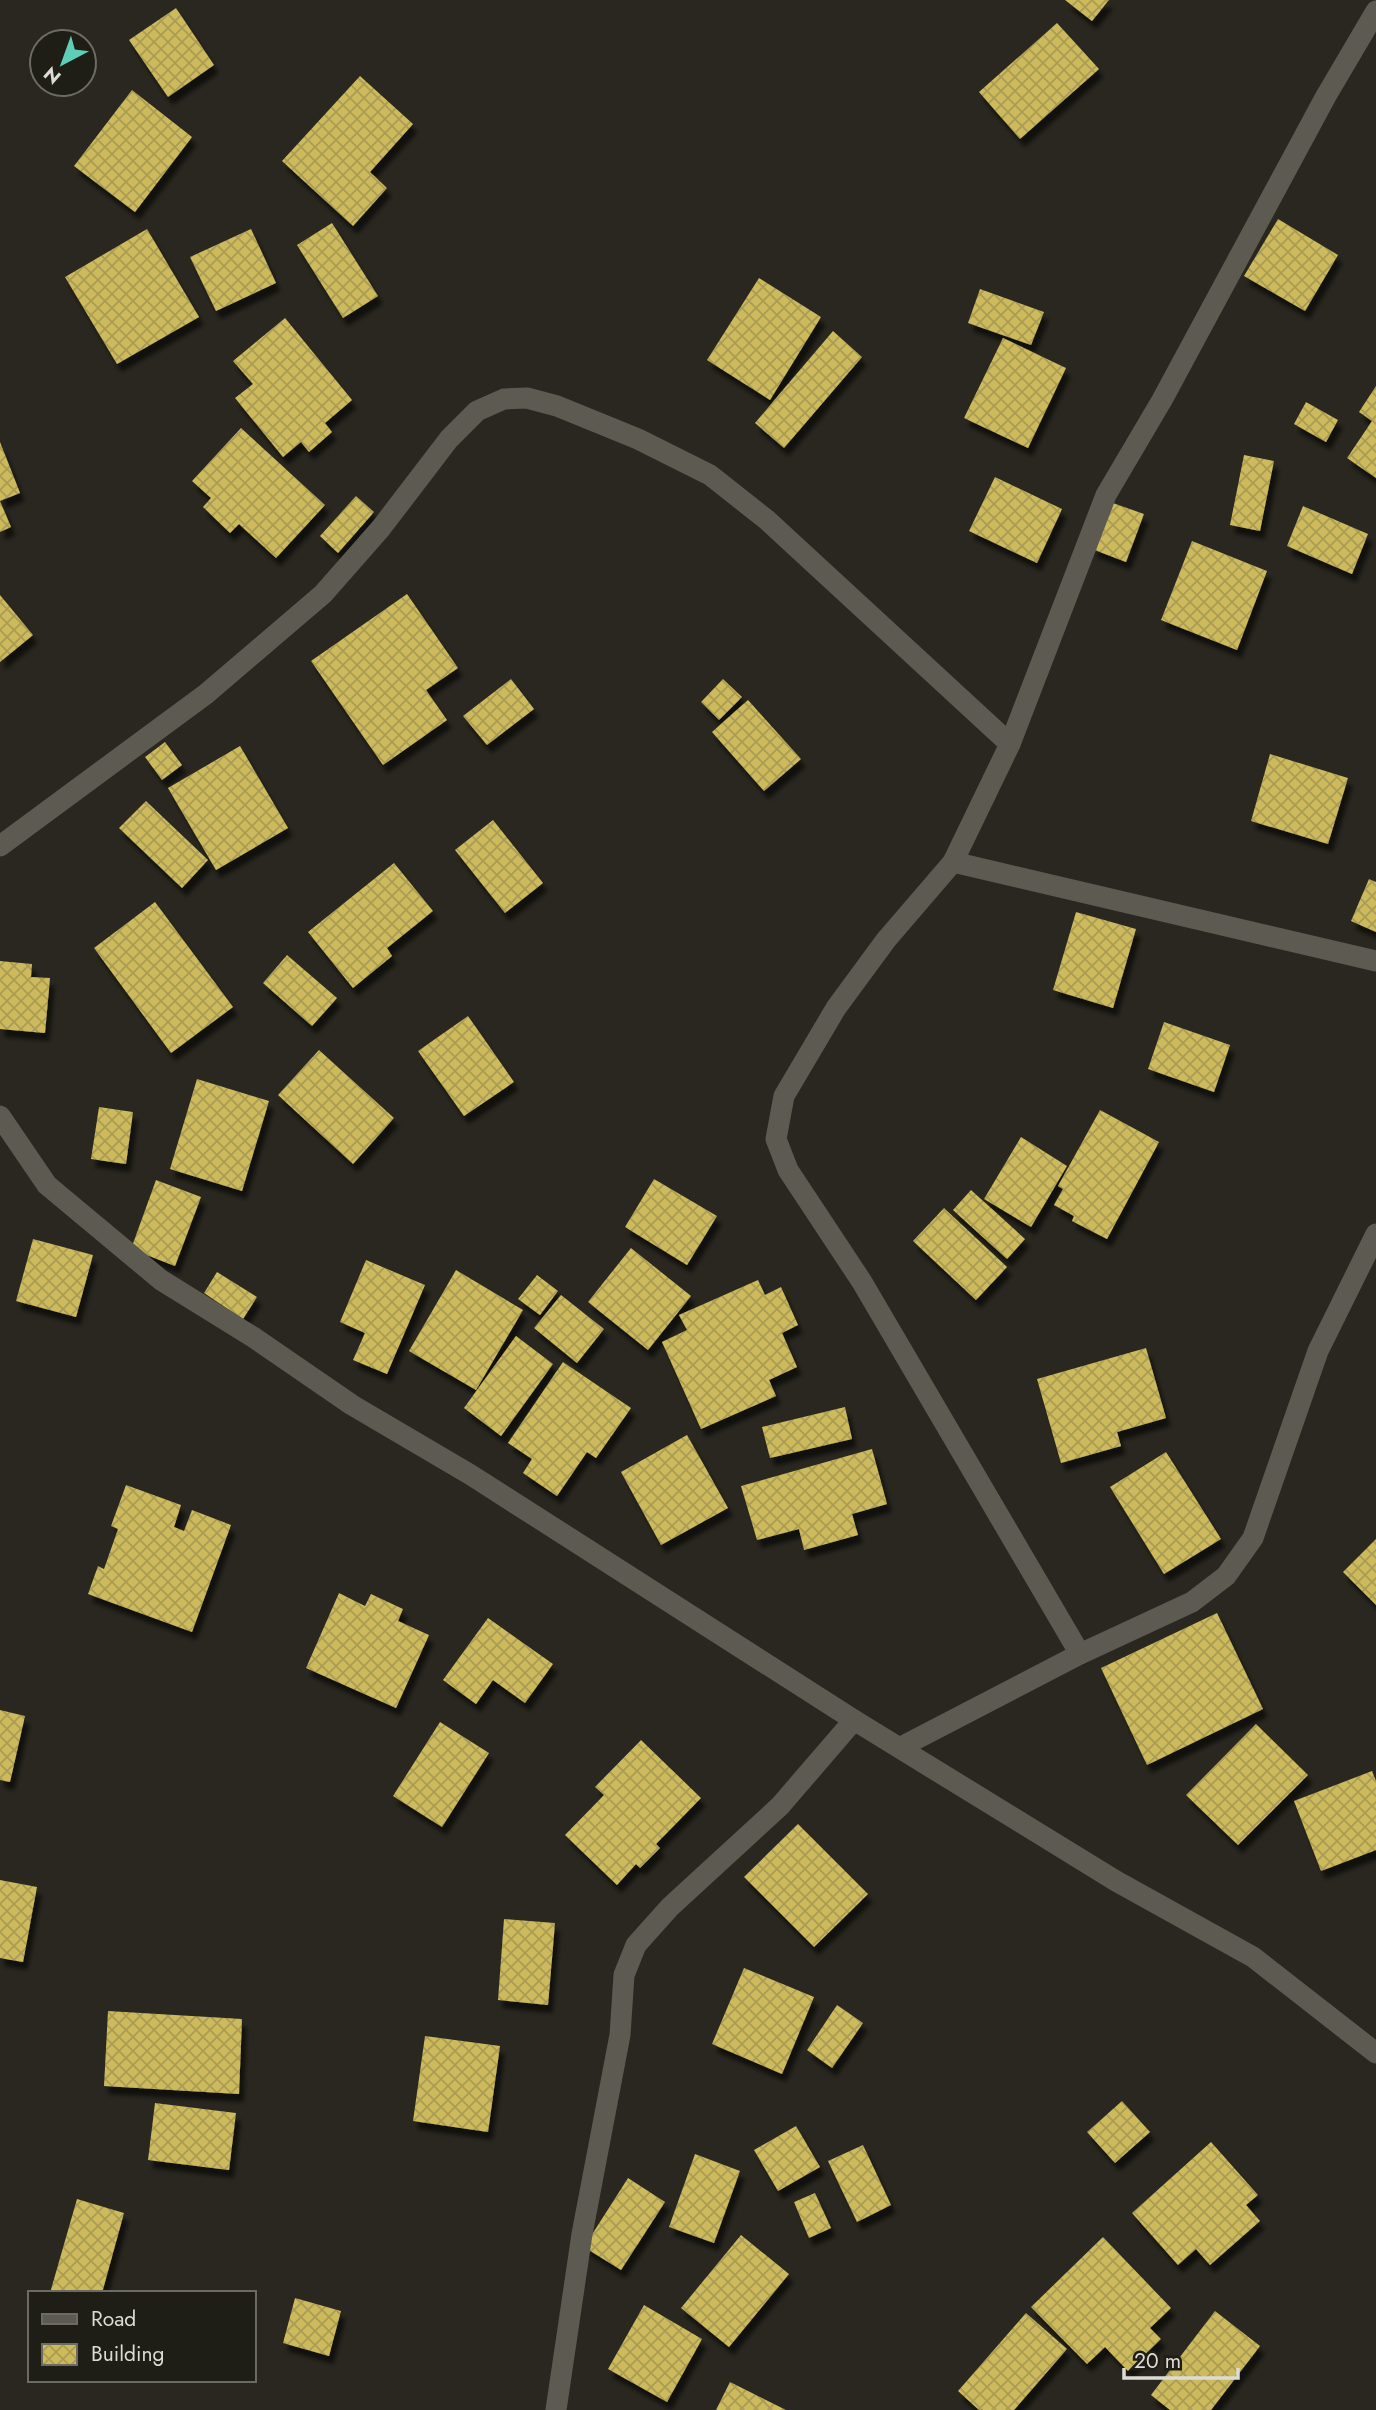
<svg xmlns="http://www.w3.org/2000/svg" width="1376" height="2410" font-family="Jost,sans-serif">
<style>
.building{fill:url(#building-cross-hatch);filter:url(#shadow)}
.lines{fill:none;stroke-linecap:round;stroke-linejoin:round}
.street{stroke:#5c5a51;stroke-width:21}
</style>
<defs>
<pattern id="building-cross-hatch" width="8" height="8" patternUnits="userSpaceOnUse" patternTransform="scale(1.75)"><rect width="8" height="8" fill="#cdba5b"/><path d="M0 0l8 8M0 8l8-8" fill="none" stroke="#aa9c54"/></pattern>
<filter id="shadow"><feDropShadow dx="4.5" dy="8" stdDeviation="2" flood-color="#0009"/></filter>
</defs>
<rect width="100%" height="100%" fill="#29271f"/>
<!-- building -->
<g class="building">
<path d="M 1065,0 L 1109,0 L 1092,21 Z"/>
<path d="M 176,8 L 214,65 L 168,97 L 129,40 Z"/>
<path d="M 1057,23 L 1099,69 L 1020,139 L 979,92 Z"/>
<path d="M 360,76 L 413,124 L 370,172 L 387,188 L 353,226 L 282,161 Z"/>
<path d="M 132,90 L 192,137 L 135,212 L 74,166 Z"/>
<path d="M 1278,219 L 1338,255 L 1305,311 L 1244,276 Z"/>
<path d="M 332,223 L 378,296 L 343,318 L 297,245 Z"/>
<path d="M 147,229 L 199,317 L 117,364 L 65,277 Z"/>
<path d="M 251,229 L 276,283 L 216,311 L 190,257 Z"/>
<path d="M 759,278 L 821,317 L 770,400 L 707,360 Z"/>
<path d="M 980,289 L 1044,312 L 1031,345 L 968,323 Z"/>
<path d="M 285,318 L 352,400 L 325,423 L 332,432 L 309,452 L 301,442 L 283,457 L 235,398 L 253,384 L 233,361 Z"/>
<path d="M 833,331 L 862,357 L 784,448 L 755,423 Z"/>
<path d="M 1003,338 L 1066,368 L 1028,448 L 964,418 Z"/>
<path d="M 1376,386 L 1376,478 L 1347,458 L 1372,421 L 1359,412 Z"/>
<path d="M 1306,402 L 1338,420 L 1326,442 L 1294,424 Z"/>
<path d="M 241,428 L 325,505 L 276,558 L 239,524 L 230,533 L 203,507 L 211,498 L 192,481 Z"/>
<path d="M 0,442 L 20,493 L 0,501 L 11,527 L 0,532 Z"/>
<path d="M 1244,455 L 1274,461 L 1260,531 L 1230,525 Z"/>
<path d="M 995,477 L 1062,509 L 1037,563 L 969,531 Z"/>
<path d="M 356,496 L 374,512 L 338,553 L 320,536 Z"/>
<path d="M 1110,502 L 1144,514 L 1126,562 L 1092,549 Z"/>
<path d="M 1303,506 L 1368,534 L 1352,574 L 1287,546 Z"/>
<path d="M 1192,541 L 1267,571 L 1237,650 L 1161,620 Z"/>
<path d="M 407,594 L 458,668 L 426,690 L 447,720 L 383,765 L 311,661 Z"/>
<path d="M 0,595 L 33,635 L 0,662 Z"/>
<path d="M 511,679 L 534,709 L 487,745 L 463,716 Z"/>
<path d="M 723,679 L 742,697 L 719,720 L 701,702 Z"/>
<path d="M 748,700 L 801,759 L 764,791 L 712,732 Z"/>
<path d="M 165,742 L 182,765 L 162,780 L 145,757 Z"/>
<path d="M 240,746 L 288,828 L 216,870 L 168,788 Z"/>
<path d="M 1270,754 L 1348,778 L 1328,844 L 1251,821 Z"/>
<path d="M 146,801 L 208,860 L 182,888 L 119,828 Z"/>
<path d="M 493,820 L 543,883 L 505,913 L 455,850 Z"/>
<path d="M 394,863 L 433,911 L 387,948 L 392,956 L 353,988 L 308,932 Z"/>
<path d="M 1369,879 L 1376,882 L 1376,932 L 1351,921 Z"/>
<path d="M 155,902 L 233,1007 L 171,1053 L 94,948 Z"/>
<path d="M 1076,912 L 1136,929 L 1113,1008 L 1053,990 Z"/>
<path d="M 287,955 L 337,998 L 312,1026 L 263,983 Z"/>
<path d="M 0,961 L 32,964 L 31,977 L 50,978 L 45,1033 L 0,1029 Z"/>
<path d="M 468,1016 L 514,1082 L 464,1116 L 418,1051 Z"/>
<path d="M 1164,1022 L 1230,1045 L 1214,1092 L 1148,1069 Z"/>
<path d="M 319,1050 L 394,1118 L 353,1164 L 278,1095 Z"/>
<path d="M 197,1079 L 269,1101 L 242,1191 L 170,1169 Z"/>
<path d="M 99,1107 L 133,1112 L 126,1164 L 91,1159 Z"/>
<path d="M 1100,1110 L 1159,1142 L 1107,1239 L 1072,1221 L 1074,1216 L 1054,1205 L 1063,1189 L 1058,1186 Z"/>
<path d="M 1021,1137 L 1067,1166 L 1031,1227 L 984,1199 Z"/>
<path d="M 654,1179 L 717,1216 L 687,1265 L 625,1227 Z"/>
<path d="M 156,1180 L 201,1197 L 175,1266 L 131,1249 Z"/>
<path d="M 971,1190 L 1025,1239 L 1007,1259 L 953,1210 Z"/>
<path d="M 944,1208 L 1007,1267 L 976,1300 L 913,1241 Z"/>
<path d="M 33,1239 L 93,1255 L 76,1317 L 16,1301 Z"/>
<path d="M 631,1248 L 691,1296 L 648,1350 L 588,1302 Z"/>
<path d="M 366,1260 L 425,1285 L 387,1374 L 353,1360 L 365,1333 L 340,1322 Z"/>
<path d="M 456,1270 L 523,1310 L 476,1390 L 409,1351 Z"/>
<path d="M 217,1272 L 257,1297 L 243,1319 L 204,1293 Z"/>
<path d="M 537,1275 L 558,1291 L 540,1315 L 518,1299 Z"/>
<path d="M 758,1280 L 765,1295 L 781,1287 L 798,1325 L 782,1333 L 797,1367 L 769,1380 L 776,1396 L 701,1429 L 662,1342 L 687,1330 L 679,1315 Z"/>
<path d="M 561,1295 L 604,1329 L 577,1363 L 534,1328 Z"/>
<path d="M 516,1336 L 553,1364 L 501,1436 L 464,1408 Z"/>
<path d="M 1146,1348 L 1166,1418 L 1117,1432 L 1121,1446 L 1061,1463 L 1037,1379 Z"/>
<path d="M 563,1362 L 631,1408 L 596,1458 L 587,1452 L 557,1496 L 523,1473 L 532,1459 L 508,1443 Z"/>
<path d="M 845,1407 L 852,1439 L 770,1458 L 762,1427 Z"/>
<path d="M 687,1435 L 728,1508 L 661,1545 L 621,1472 Z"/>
<path d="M 872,1449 L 887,1504 L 852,1514 L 858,1535 L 804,1550 L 799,1529 L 757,1540 L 741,1486 Z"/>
<path d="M 1166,1452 L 1221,1539 L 1164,1574 L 1110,1487 Z"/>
<path d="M 126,1485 L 181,1505 L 174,1527 L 184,1531 L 192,1510 L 231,1525 L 192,1632 L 88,1594 L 98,1566 L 104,1569 L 118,1529 L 111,1526 Z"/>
<path d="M 1376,1539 L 1376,1605 L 1343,1572 Z"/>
<path d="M 339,1593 L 365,1606 L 371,1594 L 403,1609 L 398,1621 L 429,1635 L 396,1708 L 306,1668 Z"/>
<path d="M 1217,1613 L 1263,1709 L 1147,1765 L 1101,1668 Z"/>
<path d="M 488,1618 L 553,1664 L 525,1703 L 493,1680 L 476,1704 L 443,1680 Z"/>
<path d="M 0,1710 L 25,1716 L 10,1782 L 0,1780 Z"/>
<path d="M 440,1722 L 489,1753 L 442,1827 L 393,1796 Z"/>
<path d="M 1256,1724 L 1308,1775 L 1238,1845 L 1186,1795 Z"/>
<path d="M 641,1740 L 701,1798 L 656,1844 L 660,1848 L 640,1868 L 636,1864 L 617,1885 L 565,1835 L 604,1795 L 595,1787 Z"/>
<path d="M 1372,1771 L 1376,1781 L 1376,1850 L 1321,1871 L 1294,1801 Z"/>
<path d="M 798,1824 L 868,1894 L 814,1947 L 744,1877 Z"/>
<path d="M 0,1880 L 37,1887 L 23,1962 L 0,1958 Z"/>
<path d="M 504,1919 L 555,1923 L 548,2005 L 498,2000 Z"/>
<path d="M 744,1968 L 814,1997 L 782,2074 L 712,2044 Z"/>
<path d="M 837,2005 L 863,2023 L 832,2068 L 807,2050 Z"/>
<path d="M 108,2011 L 242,2019 L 239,2094 L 104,2086 Z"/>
<path d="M 425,2036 L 500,2046 L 488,2132 L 413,2121 Z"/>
<path d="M 1122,2101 L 1150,2132 L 1115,2163 L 1087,2132 Z"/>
<path d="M 155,2103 L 236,2113 L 229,2170 L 148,2160 Z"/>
<path d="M 796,2126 L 820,2167 L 778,2191 L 754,2150 Z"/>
<path d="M 1211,2142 L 1258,2195 L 1246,2205 L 1260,2221 L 1210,2265 L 1196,2249 L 1178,2265 L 1132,2213 Z"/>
<path d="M 863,2145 L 891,2205 L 857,2222 L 828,2161 Z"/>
<path d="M 695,2154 L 740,2171 L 714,2243 L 669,2227 Z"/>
<path d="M 628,2178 L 665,2202 L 621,2270 L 584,2247 Z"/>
<path d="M 815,2193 L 831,2228 L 809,2238 L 794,2202 Z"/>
<path d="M 77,2199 L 124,2213 L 102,2293 L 50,2293 Z"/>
<path d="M 741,2235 L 789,2274 L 729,2347 L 681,2308 Z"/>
<path d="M 1103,2237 L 1171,2308 L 1150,2328 L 1161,2339 L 1128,2371 L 1105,2347 L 1087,2364 L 1031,2307 Z"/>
<path d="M 295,2298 L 341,2311 L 329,2356 L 283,2343 Z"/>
<path d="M 644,2305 L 702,2339 L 667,2402 L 608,2369 Z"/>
<path d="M 1215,2311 L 1260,2346 L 1211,2410 L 1170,2410 L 1151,2395 Z"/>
<path d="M 1026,2313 L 1067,2349 L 1014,2410 L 979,2410 L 958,2391 Z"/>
<path d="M 730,2382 L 786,2410 L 716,2410 Z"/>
</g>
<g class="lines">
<!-- street -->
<g class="street">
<path d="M 0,846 L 206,694 L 323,594 L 381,528 L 449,439 L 477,411 L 504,399 L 527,398 L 557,406 L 638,439 L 710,475 L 767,520 L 1010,744"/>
<path d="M 953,862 L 1376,961"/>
<path d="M 0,1116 L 47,1185 L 161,1280 L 253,1337 L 352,1405 L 471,1475 L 854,1720 L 1116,1881 L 1253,1957 L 1376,2053"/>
<path d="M 1080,1654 L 862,1282 L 788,1170 L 776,1139 L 784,1096 L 836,1008 L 886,940 L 953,862 L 1010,744 L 1106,495 L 1162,400 L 1326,96 L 1376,11"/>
<path d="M 901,1747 L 1080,1654 L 1192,1602 L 1226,1576 L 1253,1538 L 1318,1351 L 1376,1234"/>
<path d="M 556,2410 L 582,2234 L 620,2035 L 624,1975 L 636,1945 L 670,1907 L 780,1806 L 854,1720"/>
</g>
</g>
<!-- legend -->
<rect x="28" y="2291" width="228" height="91" fill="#1f1e16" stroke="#6b6a63" stroke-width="2"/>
<rect x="42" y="2314" width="35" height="10" fill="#5c5a51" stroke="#6b6a63" stroke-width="2"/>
<text x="91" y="2326" font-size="21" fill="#dcdbd6">Road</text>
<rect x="42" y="2344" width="35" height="21" fill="url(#building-cross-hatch)" stroke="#6b6a63" stroke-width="2"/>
<text x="91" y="2361" font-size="21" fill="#dcdbd6">Building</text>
<!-- north arrow -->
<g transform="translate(63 63) rotate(221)"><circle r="33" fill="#1f1e16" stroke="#6b6a63" stroke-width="2"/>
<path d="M0-5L12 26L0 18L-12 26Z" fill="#5eceb8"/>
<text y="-10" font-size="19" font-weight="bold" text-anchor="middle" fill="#dcdbd6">N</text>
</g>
<!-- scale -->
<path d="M1124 2368v10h114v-10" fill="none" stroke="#dcdbd6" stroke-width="3.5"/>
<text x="1134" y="2368" font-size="21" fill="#dcdbd6" stroke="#1f1e16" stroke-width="5" paint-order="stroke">20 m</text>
</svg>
